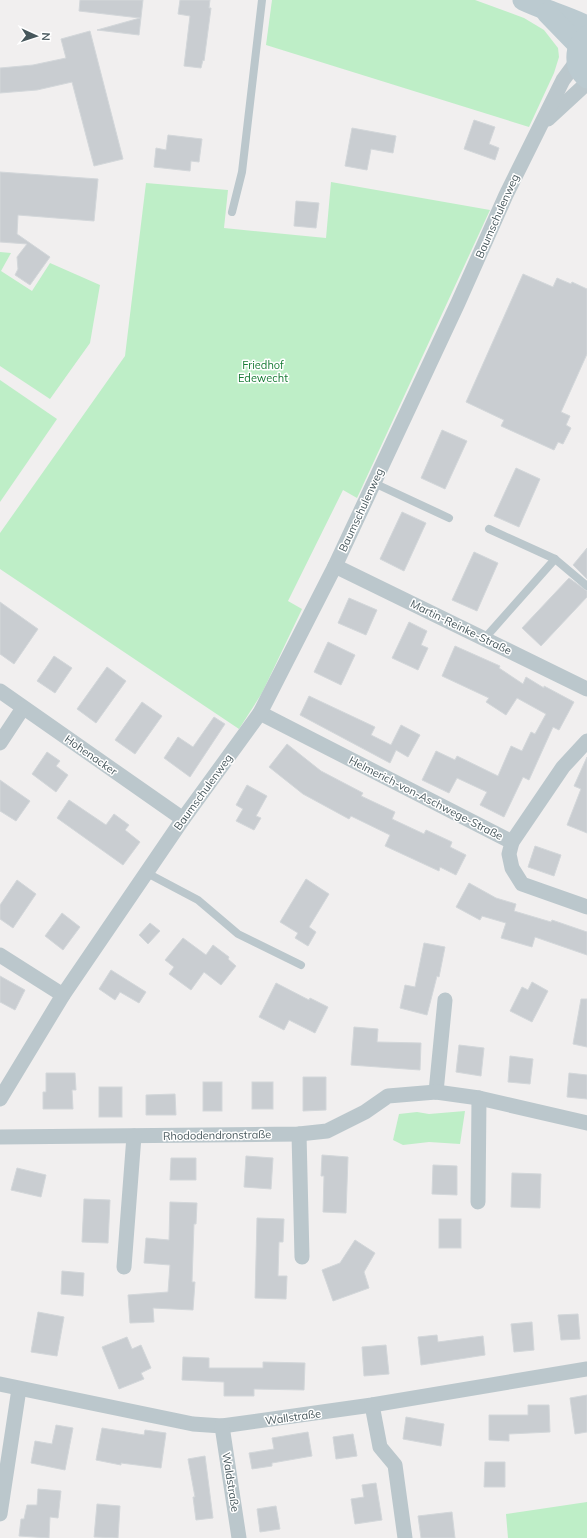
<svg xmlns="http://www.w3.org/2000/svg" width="587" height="1538" font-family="Mulish,sans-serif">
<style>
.green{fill:#beeec7}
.building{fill:#c9cdd1;stroke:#d3d7da}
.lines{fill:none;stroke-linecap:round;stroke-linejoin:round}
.service{stroke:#bbc7cc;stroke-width:8}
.minor{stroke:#bbc7cc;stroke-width:15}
.secondary{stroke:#bbcad0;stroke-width:21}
.labels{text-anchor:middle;stroke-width:3;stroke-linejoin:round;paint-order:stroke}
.street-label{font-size:11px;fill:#47575c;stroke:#fff}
.park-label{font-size:11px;fill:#197c36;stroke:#fff}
</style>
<rect width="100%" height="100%" fill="#f1efef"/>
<!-- green -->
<g class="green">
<path d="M 272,0 L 475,0 L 524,18 L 544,30 L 558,48 L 559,57 L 554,73 L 529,127 L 266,45 Z"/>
<path d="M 331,182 L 490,210 L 357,498 L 343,490 L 288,601 L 302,609 L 262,693 L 239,729 L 0,569 L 0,533 L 125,356 L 146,183 L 228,190 L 224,228 L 326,238 Z"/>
<path d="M 0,252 L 11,253 L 1,271 L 32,291 L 50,263 L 100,285 L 90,343 L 50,399 L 0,366 Z"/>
<path d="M 0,380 L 57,419 L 0,502 Z"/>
<path d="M 465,1111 L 460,1144 L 429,1142 L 403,1145 L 393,1140 L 399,1114 L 417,1112 L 429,1114 Z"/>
<path d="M 587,1502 L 587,1538 L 508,1538 L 506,1514 Z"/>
</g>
<!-- building -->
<g class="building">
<path d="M 80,0 L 143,0 L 139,35 L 97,30 L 140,18 L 79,11 Z"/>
<path d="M 180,0 L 210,0 L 209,8 L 211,8 L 204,61 L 203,60 L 201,68 L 184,66 L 190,16 L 178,14 Z"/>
<path d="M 90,31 L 123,159 L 94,166 L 72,82 L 37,90 L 0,93 L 0,68 L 33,65 L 66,58 L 61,39 Z"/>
<path d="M 474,120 L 495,127 L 489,144 L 499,148 L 495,160 L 464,149 Z"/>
<path d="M 352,128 L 396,136 L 393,153 L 371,149 L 367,170 L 345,166 Z"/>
<path d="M 168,135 L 202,139 L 199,162 L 191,161 L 190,171 L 154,167 L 156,148 L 166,150 Z"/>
<path d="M 0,172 L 98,179 L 94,221 L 18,215 L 17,234 L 50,257 L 30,285 L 15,275 L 18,269 L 17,257 L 27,244 L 0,242 Z"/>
<path d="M 296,201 L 319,203 L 316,228 L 294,226 Z"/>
<path d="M 523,274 L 553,287 L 557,278 L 571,284 L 572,282 L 587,289 L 587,354 L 561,412 L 570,416 L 566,425 L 571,428 L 563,444 L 558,442 L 554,450 L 501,426 L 504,420 L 466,402 Z"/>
<path d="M 442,430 L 467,441 L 445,489 L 421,478 Z"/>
<path d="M 516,468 L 540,479 L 519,527 L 494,516 Z"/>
<path d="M 402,512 L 426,523 L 404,571 L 380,559 Z"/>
<path d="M 587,548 L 587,579 L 573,565 Z"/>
<path d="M 474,552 L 498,563 L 477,611 L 452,600 Z"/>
<path d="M 569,578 L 587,591 L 587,597 L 541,646 L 522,628 Z"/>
<path d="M 349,598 L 377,610 L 366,635 L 338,623 Z"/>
<path d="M 0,602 L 38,629 L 14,664 L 0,654 Z"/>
<path d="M 409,622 L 427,631 L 421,645 L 428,648 L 418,670 L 392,658 Z"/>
<path d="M 328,642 L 355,655 L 341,685 L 314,672 Z"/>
<path d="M 455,646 L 500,666 L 499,668 L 523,684 L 526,677 L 544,688 L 544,686 L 574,702 L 559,730 L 553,727 L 529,780 L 523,777 L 504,817 L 480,805 L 487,792 L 457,778 L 449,793 L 422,780 L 436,751 L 455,760 L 457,756 L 498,776 L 511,746 L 522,751 L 531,732 L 535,734 L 546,714 L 517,698 L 506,715 L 486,702 L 489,698 L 442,676 Z"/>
<path d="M 54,656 L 72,668 L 55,693 L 37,681 Z"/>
<path d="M 107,667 L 126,681 L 96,723 L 77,709 Z"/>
<path d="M 309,696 L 375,727 L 371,735 L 391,745 L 401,725 L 420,735 L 408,757 L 396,750 L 390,763 L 300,715 Z"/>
<path d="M 142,702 L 162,716 L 135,754 L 115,740 Z"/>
<path d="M 214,717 L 225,724 L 190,777 L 164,758 L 178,737 L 193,747 Z"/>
<path d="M 287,744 L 321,771 L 363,793 L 361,796 L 395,812 L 392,819 L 424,834 L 426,830 L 452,842 L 450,847 L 466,855 L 456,875 L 440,867 L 439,871 L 385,846 L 390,835 L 351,816 L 349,819 L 303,794 L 269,767 Z"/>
<path d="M 47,752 L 60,761 L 56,766 L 68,775 L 56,792 L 32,774 Z"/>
<path d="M 587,757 L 587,833 L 567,825 L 581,789 L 574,786 Z"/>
<path d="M 0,780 L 30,801 L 16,821 L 0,811 Z"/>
<path d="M 247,785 L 267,796 L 256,816 L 261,818 L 254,830 L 236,821 L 243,809 L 236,805 Z"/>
<path d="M 69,800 L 106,825 L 114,814 L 129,825 L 125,830 L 140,842 L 123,865 L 57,818 Z"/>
<path d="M 535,846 L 561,855 L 554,876 L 528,867 Z"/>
<path d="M 306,879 L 329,894 L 309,927 L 316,932 L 308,946 L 295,938 L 298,933 L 280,922 Z"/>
<path d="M 17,880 L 36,894 L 13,928 L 0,919 L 0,905 Z"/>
<path d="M 469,883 L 496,898 L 516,904 L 514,911 L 551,922 L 552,920 L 587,932 L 587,955 L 535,937 L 532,947 L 501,938 L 506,923 L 482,916 L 480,920 L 456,907 Z"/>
<path d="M 62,913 L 80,927 L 63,950 L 45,936 Z"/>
<path d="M 150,923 L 160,931 L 148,944 L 139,935 Z"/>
<path d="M 183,938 L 206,955 L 213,945 L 229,957 L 228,959 L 236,966 L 221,985 L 204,972 L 191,990 L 169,974 L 174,967 L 165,960 Z"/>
<path d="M 424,943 L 445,947 L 439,977 L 437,976 L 427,1015 L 400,1008 L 405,985 L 415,987 Z"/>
<path d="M 111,970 L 146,992 L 139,1003 L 120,992 L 115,1000 L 99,989 Z"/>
<path d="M 0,976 L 25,990 L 15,1010 L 0,1002 Z"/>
<path d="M 532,982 L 548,991 L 532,1022 L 510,1011 L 522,987 L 528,990 Z"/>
<path d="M 276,983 L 309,1000 L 310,998 L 328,1007 L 315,1033 L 289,1020 L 284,1030 L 259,1017 Z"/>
<path d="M 581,999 L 587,999 L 587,1047 L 573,1044 Z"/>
<path d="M 354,1027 L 378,1029 L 377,1042 L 421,1043 L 420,1070 L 351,1065 Z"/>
<path d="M 459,1045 L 484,1048 L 481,1076 L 456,1072 Z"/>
<path d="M 510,1056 L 533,1059 L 530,1084 L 508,1082 Z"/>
<path d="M 46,1073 L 75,1073 L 76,1090 L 72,1090 L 73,1109 L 43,1109 L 43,1092 L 46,1092 Z"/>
<path d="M 569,1073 L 587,1075 L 587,1099 L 567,1097 Z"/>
<path d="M 303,1077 L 326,1077 L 326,1110 L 303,1111 Z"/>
<rect x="203" y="1082" width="19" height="29"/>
<rect x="252" y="1082" width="21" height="27"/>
<rect x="99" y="1087" width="23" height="30"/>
<path d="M 175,1094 L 176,1115 L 146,1115 L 146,1095 Z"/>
<path d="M 322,1155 L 348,1157 L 346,1213 L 323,1212 L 324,1176 L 321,1176 Z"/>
<path d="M 246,1156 L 273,1158 L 271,1189 L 244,1187 Z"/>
<path d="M 171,1158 L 196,1158 L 196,1180 L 170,1180 Z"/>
<path d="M 433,1165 L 457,1166 L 457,1195 L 432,1194 Z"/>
<path d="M 17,1168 L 46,1175 L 41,1197 L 11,1190 Z"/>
<path d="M 512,1173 L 541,1174 L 540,1208 L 511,1207 Z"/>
<path d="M 84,1199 L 110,1200 L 108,1243 L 82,1242 Z"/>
<path d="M 170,1202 L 197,1203 L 196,1224 L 194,1224 L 192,1282 L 195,1282 L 193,1310 L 153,1308 L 154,1322 L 130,1323 L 128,1295 L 168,1292 L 170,1265 L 144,1263 L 146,1238 L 169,1240 Z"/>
<path d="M 257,1218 L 284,1219 L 283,1242 L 279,1242 L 278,1276 L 287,1276 L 286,1299 L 255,1298 Z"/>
<rect x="439" y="1219" width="22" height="29"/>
<path d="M 355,1240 L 375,1253 L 364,1272 L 369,1288 L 333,1301 L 322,1270 L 340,1263 Z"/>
<path d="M 62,1271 L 84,1273 L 83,1296 L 61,1294 Z"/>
<path d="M 38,1312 L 64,1317 L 57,1356 L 31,1352 Z"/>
<path d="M 578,1314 L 580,1339 L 561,1340 L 558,1315 Z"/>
<path d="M 532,1322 L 534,1350 L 514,1352 L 511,1324 Z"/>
<path d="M 437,1335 L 438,1342 L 483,1336 L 485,1355 L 421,1365 L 418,1337 Z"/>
<path d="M 127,1337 L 132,1349 L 141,1345 L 151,1368 L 141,1373 L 144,1379 L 119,1389 L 102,1347 Z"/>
<path d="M 386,1345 L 389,1374 L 364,1376 L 362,1347 Z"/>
<path d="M 183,1357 L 209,1358 L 209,1368 L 263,1368 L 263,1362 L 305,1363 L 304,1390 L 254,1389 L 254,1396 L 224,1396 L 224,1382 L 182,1380 Z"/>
<path d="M 587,1395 L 587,1432 L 575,1434 L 570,1398 Z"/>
<path d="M 528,1405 L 549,1405 L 550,1432 L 509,1434 L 509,1441 L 489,1440 L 489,1415 L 528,1415 Z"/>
<path d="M 406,1417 L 444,1424 L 441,1446 L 403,1439 Z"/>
<path d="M 56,1425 L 73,1428 L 65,1470 L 31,1463 L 35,1441 L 52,1444 Z"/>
<path d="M 102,1428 L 144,1435 L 145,1430 L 166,1433 L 161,1468 L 121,1463 L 121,1465 L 96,1460 Z"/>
<path d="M 308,1432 L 312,1456 L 272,1463 L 272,1466 L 252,1469 L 249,1453 L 274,1449 L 272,1438 Z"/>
<path d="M 353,1434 L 357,1456 L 336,1459 L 333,1437 Z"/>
<path d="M 205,1456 L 213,1518 L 196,1520 L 193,1497 L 195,1497 L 188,1459 Z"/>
<path d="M 485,1462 L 505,1462 L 505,1487 L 484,1487 Z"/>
<path d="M 376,1483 L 382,1520 L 355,1524 L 351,1499 L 364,1497 L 362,1485 Z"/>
<path d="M 38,1489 L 61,1491 L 58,1518 L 50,1517 L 49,1538 L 19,1536 L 21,1519 L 24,1519 L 27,1505 L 37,1505 Z"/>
<path d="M 97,1504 L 120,1506 L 118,1538 L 94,1537 Z"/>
<path d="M 276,1506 L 280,1529 L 260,1532 L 257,1509 Z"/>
<path d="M 452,1512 L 455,1538 L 421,1538 L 418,1516 Z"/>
</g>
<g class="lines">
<!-- service -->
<g class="service">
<path d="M 232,212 L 242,172 L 262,0"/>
<path d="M 374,483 L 449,518"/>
<path d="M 489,529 L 555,559 L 587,586"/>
<path d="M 485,638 L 555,559"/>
<path d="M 147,873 L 198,900 L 238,934 L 301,965"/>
</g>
<!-- minor -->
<g class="minor">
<path d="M 548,119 L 587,83"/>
<path d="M 335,566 L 587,689"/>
<path d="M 0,691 L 183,819"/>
<path d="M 260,713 L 512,842 L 509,854 L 512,868 L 522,884 L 587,907"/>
<path d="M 0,743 L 23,708"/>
<path d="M 512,842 L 563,767 L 587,741"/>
<path d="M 0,955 L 63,995"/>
<path d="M 436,1092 L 445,1000"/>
<path d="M 0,1099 L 63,995 L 183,819 L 260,713 L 335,566 L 458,303 L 506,195 L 563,80 L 577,61"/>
<path d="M 299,1134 L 302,1257"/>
<path d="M 0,1137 L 299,1134 L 327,1131 L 365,1112 L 388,1096 L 436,1092 L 479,1098 L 587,1123"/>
<path d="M 478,1202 L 479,1098"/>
<path d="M 124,1267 L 134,1136"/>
<path d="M 0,1384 L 193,1424 L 222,1426 L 372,1405 L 587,1369"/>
<path d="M 372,1405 L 380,1447 L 395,1465 L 405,1538"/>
<path d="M 222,1426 L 239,1538"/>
<path d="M 0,1514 L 19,1389"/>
</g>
<!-- secondary -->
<g class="secondary">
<path d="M 523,0 C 544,10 567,16 587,26"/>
<path d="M 547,13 L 579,46"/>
<path d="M 587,36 C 574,47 573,67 587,78"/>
</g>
</g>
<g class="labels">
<!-- street labels -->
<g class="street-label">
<text transform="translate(497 216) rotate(-66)" y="4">Baumschulenweg</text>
<text transform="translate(361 510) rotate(-65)" y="4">Baumschulenweg</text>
<text transform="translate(461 627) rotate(26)" y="4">Martin-Reinke-Straße</text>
<text transform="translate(91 755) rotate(35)" y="4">Hohenacker</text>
<text transform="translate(203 792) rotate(-54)" y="4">Baumschulenweg</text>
<text transform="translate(426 798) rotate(27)" y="4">Helmerich-von-Aschwege-Straße</text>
<text transform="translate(217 1135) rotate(-1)" y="4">Rhododendronstraße</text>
<text transform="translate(293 1417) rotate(-8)" y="4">Wallstraße</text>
<text transform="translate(231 1482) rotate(81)" y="4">Waldstraße</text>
</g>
<!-- park labels -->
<g class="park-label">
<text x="263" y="369">Friedhof<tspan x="263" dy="13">Edewecht</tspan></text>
</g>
</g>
<!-- north arrow -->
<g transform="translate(36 36) rotate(93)" stroke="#ffffff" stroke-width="3" paint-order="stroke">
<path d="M0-3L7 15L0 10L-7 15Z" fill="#47575c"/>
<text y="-6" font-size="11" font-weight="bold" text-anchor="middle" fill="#47575c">N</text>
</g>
</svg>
